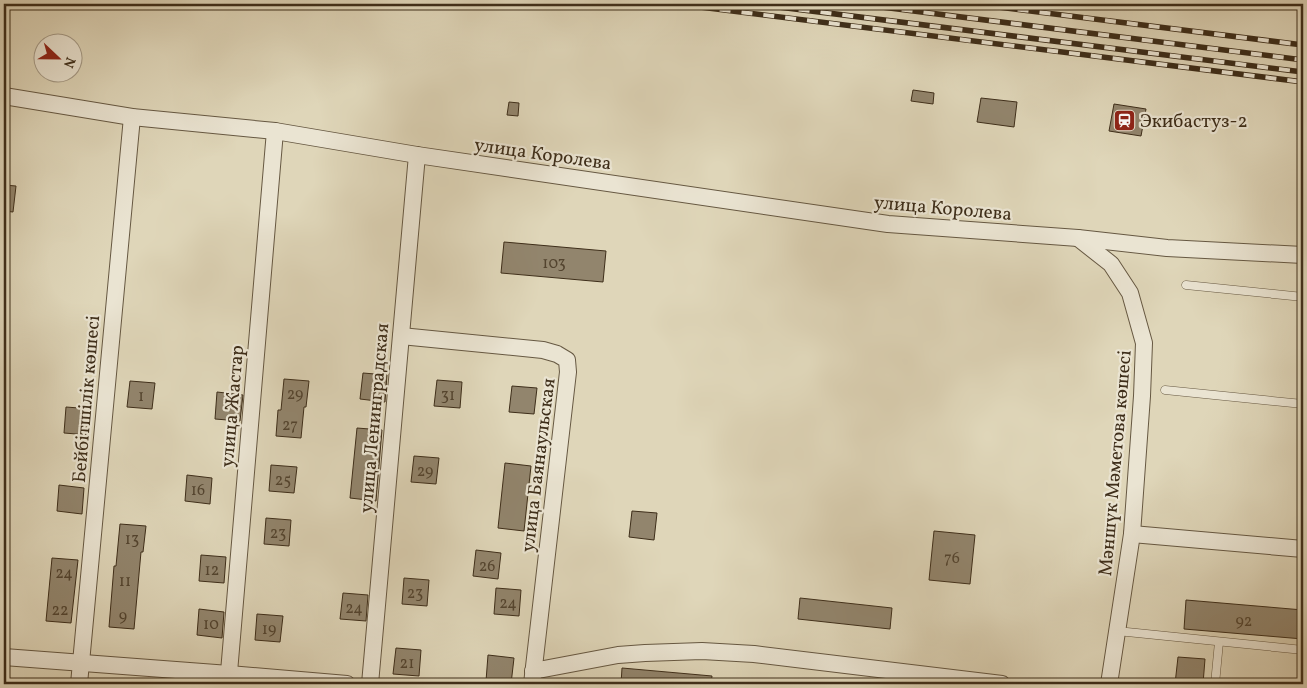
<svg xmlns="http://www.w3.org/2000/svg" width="1307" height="688" font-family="Vollkorn,serif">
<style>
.building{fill:#92856d;stroke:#3e2e1a}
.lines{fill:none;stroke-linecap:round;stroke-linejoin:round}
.lane-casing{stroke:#665842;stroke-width:9}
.street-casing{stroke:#665842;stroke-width:18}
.lane{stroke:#eae4d2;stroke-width:8}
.street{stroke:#eae4d2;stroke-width:16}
.rail-casing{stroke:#3e2e1a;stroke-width:5.5}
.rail{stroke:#eae4d2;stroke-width:4;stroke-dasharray:11;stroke-linecap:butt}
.labels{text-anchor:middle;stroke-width:4.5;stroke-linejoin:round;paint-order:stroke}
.number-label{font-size:16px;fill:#53442f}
.poi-label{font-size:19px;fill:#3e2e1a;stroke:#eae4d2;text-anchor:start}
.street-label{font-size:19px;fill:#3e2e1a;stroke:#eae4d2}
</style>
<rect width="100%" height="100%" fill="#dfd6b9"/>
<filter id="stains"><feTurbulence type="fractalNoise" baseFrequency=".004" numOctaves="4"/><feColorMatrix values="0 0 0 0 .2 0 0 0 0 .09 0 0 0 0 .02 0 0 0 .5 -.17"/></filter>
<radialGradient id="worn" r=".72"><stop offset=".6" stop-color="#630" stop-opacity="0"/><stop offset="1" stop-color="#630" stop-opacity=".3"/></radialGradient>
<!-- building -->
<g class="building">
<path d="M 913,90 L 934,93 L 933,104 L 911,101 Z"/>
<path d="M 981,98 L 1017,102 L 1014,127 L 977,122 Z"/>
<path d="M 509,102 L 519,103 L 518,116 L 507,115 Z"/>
<path d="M 1114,104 L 1146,109 L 1141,136 L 1109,131 Z"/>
<path d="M 4,185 L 16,186 L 13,212 L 4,211 Z"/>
<path d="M 504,242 L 606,251 L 603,282 L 501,273 Z"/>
<path d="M 363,373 L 387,375 L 385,402 L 360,399 Z"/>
<path d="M 284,379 L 309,381 L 306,407 L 304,407 L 301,438 L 276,436 L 278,410 L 281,410 Z"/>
<path d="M 437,380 L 462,382 L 460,408 L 434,406 Z"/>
<path d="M 130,381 L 155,383 L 152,409 L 127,407 Z"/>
<path d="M 512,386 L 537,388 L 534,414 L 509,412 Z"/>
<path d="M 217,392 L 243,395 L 240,421 L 215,419 Z"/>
<path d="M 66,407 L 92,409 L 89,435 L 64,433 Z"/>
<path d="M 357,428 L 382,430 L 376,501 L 350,498 Z"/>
<path d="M 414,456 L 439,458 L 436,484 L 411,482 Z"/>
<path d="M 505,463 L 531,466 L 524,531 L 498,528 Z"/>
<path d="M 271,465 L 297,467 L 294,493 L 269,491 Z"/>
<path d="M 187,475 L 212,478 L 210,504 L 185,501 Z"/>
<path d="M 59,485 L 84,488 L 82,514 L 57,511 Z"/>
<path d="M 632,511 L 657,513 L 654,540 L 629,537 Z"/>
<path d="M 266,518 L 291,520 L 289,546 L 264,544 Z"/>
<path d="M 120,524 L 146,526 L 143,552 L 141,552 L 134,629 L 109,627 L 114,566 L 116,566 Z"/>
<path d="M 934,531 L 975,535 L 970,584 L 929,580 Z"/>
<path d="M 476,550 L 501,553 L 498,579 L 473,576 Z"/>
<path d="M 201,555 L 226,557 L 224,583 L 199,581 Z"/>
<path d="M 52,558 L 78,560 L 71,623 L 46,621 Z"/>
<path d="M 404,578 L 429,580 L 427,606 L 402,604 Z"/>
<path d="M 496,588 L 521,590 L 519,616 L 494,614 Z"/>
<path d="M 343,593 L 368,595 L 366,621 L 340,619 Z"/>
<path d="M 800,598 L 892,608 L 890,629 L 798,619 Z"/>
<path d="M 1186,600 L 1303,610 L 1303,639 L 1184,629 Z"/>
<path d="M 199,609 L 224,612 L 222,638 L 197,635 Z"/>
<path d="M 257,614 L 283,616 L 280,642 L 255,640 Z"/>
<path d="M 396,648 L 421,650 L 419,676 L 393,674 Z"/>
<path d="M 488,655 L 514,658 L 511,684 L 486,681 Z"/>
<path d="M 1178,657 L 1205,659 L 1203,684 L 1175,684 Z"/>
<path d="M 622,668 L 712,676 L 711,684 L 621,684 Z"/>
</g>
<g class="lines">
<defs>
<g id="lane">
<path d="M 1186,285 L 1303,297"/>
<path d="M 1165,390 L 1303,404"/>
<path d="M 1117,631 L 1303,650"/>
<path d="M 1215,684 L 1219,642"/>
</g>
<g id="street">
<path d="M 4,96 L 132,117 L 275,131 L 417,155 L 888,224 L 1078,238 L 1167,248 L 1303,255"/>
<path d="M 1078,238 L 1111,264 L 1130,293 L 1144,343 L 1142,396 L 1132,534 L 1109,684"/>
<path d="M 401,336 L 543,350 L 557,354 L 567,360 L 568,372 L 532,684"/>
<path d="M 1132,534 L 1303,549"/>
<path d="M 4,657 L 229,674 L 347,684"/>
<path d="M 533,671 L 618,655 L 645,653 L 702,651 L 754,654 L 1002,684"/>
<path d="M 79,684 L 132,117"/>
<path d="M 228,684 L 275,131"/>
<path d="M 370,684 L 417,155"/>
</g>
</defs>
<!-- lane casing -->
<use href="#lane" class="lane-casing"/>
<!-- street casing -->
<use href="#street" class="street-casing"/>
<!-- lane -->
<use href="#lane" class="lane"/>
<!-- street -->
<use href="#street" class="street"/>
<defs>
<g id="rail">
<path d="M 676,4 L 1303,82"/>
<path d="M 755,4 L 1303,72"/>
<path d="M 858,4 L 1303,60"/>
<path d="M 974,4 L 1303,45"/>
</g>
</defs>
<!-- rail casing -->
<use href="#rail" class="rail-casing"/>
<!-- rail -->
<use href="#rail" class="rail"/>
</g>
<!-- icons -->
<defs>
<symbol id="station-square" viewBox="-11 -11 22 22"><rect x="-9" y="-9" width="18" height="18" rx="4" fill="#8f2418" stroke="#eae4d2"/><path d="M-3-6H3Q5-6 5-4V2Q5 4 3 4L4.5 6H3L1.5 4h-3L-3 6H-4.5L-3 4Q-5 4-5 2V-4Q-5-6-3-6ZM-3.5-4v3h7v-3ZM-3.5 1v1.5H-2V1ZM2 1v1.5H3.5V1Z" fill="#fff"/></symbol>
</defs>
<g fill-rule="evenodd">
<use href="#station-square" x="1112" y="108" width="25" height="25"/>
</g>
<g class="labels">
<!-- number labels -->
<g class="number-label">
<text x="554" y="268">103</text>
<text x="295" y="399">29</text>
<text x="448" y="400">31</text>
<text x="141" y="401">1</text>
<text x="290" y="430">27</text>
<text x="425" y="476">29</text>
<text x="283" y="485">25</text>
<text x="198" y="495">16</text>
<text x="278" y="538">23</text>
<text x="132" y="544">13</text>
<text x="952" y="563">76</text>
<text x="487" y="571">26</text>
<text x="212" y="575">12</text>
<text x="64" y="578">24</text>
<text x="125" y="586">11</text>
<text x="415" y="598">23</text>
<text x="508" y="608">24</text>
<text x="354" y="613">24</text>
<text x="60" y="615">22</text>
<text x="123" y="621">9</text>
<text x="1244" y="626">92</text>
<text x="211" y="629">10</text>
<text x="269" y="634">19</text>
<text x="407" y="668">21</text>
</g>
<!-- poi labels -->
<g class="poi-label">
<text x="1140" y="127">Экибастуз-2</text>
</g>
<!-- street labels -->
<g class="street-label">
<text transform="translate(543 153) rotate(8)" y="7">улица Королева</text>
<text transform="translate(943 207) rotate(5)" y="7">улица Королева</text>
<text transform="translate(85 399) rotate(-85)" y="7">Бейбітшілік көшесі</text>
<text transform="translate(231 406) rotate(-85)" y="7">улица Жастар</text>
<text transform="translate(373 418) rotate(-85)" y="7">улица Ленинградская</text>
<text transform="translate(1114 463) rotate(-85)" y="7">Мәншүк Мәметова көшесі</text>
<text transform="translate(537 465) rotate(-83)" y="7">улица Баянаульская</text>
</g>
</g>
<!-- margin -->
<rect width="1307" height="688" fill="none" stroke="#dfd6b9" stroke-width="20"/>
<rect x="5" y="5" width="1297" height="678" fill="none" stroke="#3e2e1a" stroke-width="2.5"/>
<rect x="10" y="10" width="1287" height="668" fill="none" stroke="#3e2e1a"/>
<!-- north arrow -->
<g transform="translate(58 58) rotate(112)"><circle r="24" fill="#eae4d2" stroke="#a59b88"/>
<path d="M0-4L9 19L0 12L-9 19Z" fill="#8f2418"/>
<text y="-8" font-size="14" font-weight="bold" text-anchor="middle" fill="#3e2e1a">N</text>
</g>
<rect width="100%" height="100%" filter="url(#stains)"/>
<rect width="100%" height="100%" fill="url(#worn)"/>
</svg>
